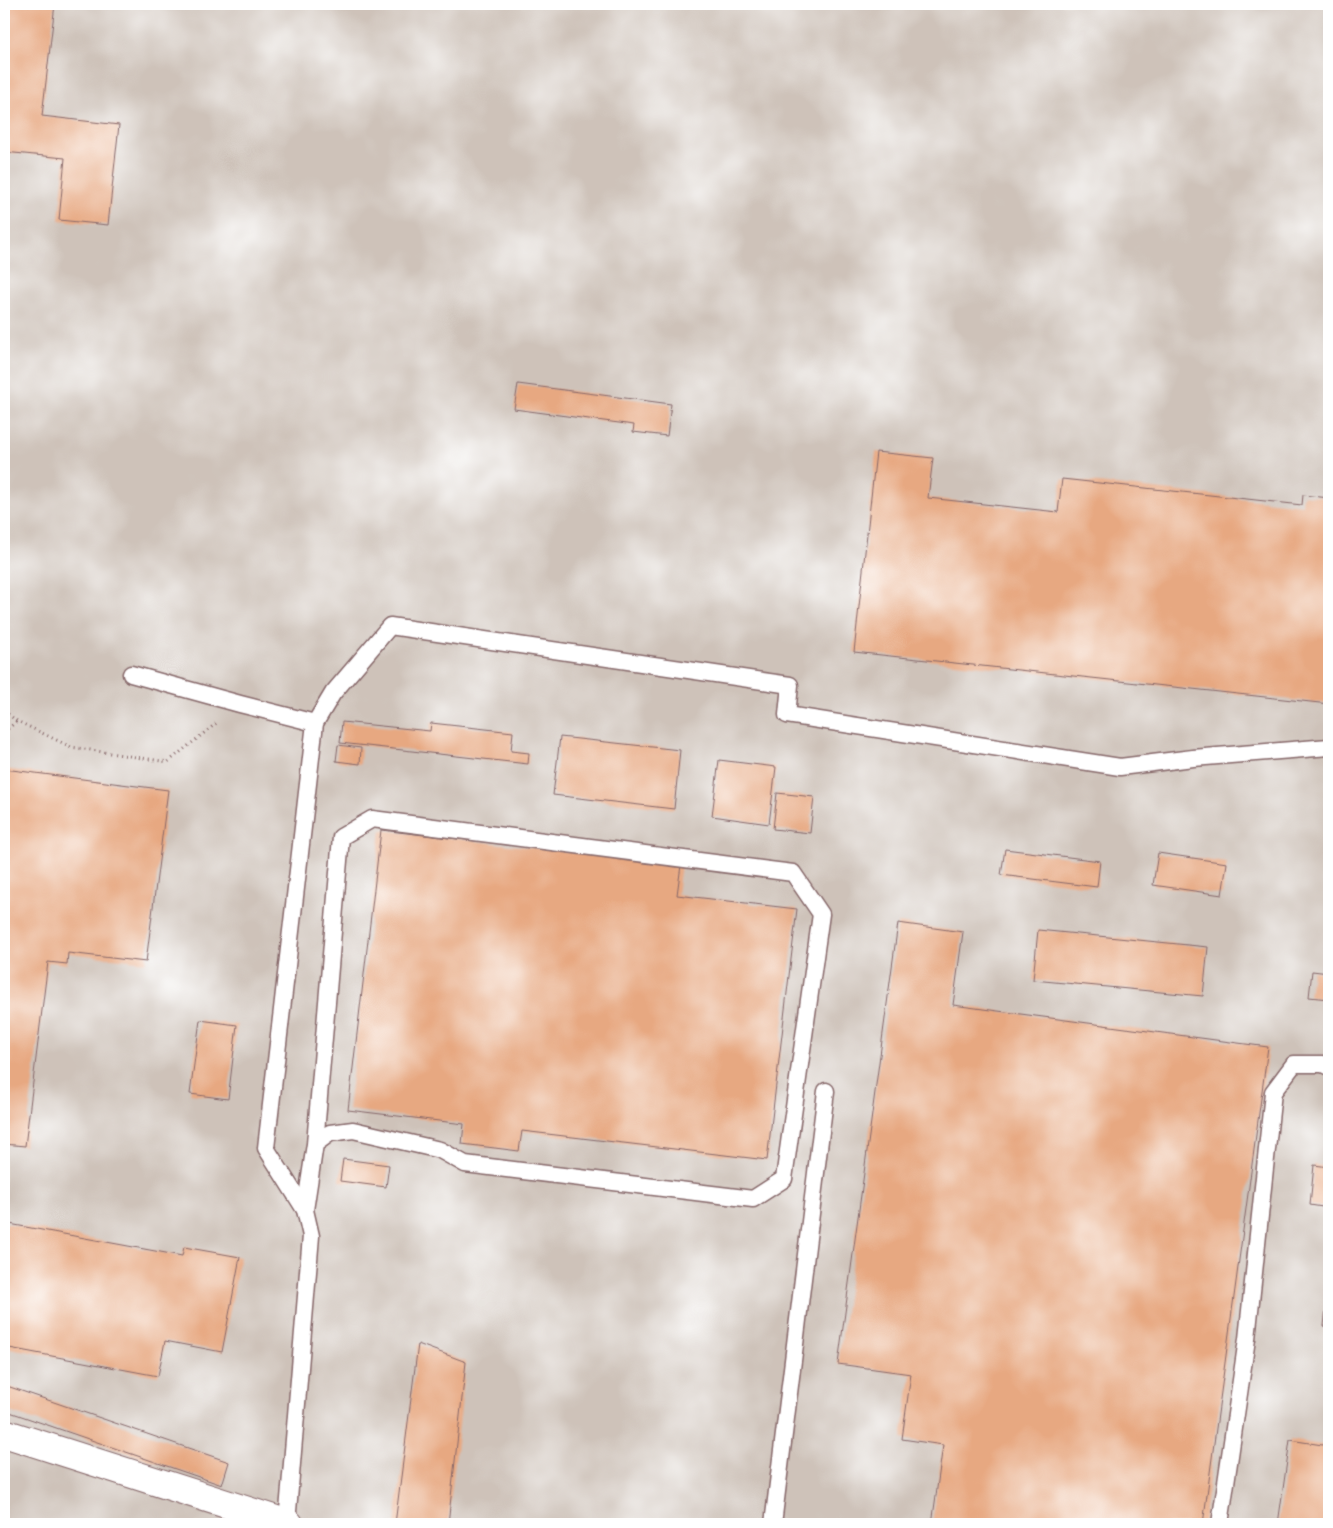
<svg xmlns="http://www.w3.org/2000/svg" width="1333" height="1528" font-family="Pangolin,sans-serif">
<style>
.industrial{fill:#cec2b9}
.building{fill:#e7a881}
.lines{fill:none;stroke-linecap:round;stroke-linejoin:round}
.lane-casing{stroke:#866769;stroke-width:19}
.street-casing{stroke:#866769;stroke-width:30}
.path{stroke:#866769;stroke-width:3;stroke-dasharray:1 4;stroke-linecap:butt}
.lane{stroke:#fff;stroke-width:16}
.street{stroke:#fff;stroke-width:28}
</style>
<rect width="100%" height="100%" fill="#fff"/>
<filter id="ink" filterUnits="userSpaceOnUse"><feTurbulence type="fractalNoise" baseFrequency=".02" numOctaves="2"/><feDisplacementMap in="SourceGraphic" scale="10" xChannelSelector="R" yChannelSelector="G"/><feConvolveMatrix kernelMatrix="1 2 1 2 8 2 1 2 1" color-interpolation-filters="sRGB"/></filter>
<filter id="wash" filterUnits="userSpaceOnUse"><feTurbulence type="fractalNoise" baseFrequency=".0096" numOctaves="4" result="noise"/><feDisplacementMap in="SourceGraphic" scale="20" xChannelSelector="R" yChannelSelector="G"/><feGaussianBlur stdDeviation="1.12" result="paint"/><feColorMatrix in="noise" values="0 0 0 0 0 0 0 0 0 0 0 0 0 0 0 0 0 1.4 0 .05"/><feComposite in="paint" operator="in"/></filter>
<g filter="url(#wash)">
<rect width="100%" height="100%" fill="#f5eedc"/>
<!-- industrial -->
<rect class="industrial" x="4" y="4" width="1325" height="1520"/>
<g id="blocks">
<!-- building -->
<g class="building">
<path d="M 4,4 L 55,4 L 42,116 L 119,125 L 108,225 L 59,220 L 65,158 L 4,152 Z"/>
<path d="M 518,384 L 671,404 L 667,436 L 633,432 L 634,425 L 514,409 Z"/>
<path d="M 876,452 L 933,458 L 928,498 L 1058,512 L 1062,479 L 1302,505 L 1303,495 L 1329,498 L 1329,704 L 854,652 Z"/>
<path d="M 342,722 L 430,731 L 431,723 L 513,732 L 511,751 L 529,753 L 528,764 L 340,743 Z"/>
<path d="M 560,737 L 680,750 L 674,809 L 553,795 Z"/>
<path d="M 338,745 L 361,748 L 360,764 L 336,761 Z"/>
<path d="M 719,760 L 776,767 L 769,824 L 712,816 Z"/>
<path d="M 4,769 L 168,790 L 146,962 L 68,953 L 67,964 L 48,962 L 25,1146 L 4,1144 Z"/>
<path d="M 777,793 L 814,797 L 810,833 L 773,829 Z"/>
<path d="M 381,830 L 681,865 L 677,895 L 797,909 L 767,1160 L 522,1131 L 519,1151 L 462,1144 L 464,1124 L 348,1110 Z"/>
<path d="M 1005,849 L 1100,861 L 1097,887 L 1001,875 Z"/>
<path d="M 1158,853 L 1227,863 L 1222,895 L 1153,885 Z"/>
<path d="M 898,923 L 963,932 L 953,1005 L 1268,1047 L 1203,1524 L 932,1524 L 943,1445 L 902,1439 L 911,1374 L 838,1364 Z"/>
<path d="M 1038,930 L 1208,947 L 1203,996 L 1033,980 Z"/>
<path d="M 1312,971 L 1329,973 L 1329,999 L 1309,997 Z"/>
<path d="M 200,1020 L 237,1025 L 228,1099 L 190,1094 Z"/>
<path d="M 343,1159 L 389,1165 L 386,1187 L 340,1181 Z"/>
<path d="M 1314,1165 L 1329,1167 L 1329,1208 L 1310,1205 Z"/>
<path d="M 4,1223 L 182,1256 L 184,1247 L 240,1257 L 222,1352 L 165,1341 L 158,1376 L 4,1347 Z"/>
<path d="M 1328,1251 L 1329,1251 L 1329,1267 L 1326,1266 Z"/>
<path d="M 1328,1288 L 1329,1288 L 1329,1327 L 1324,1326 Z"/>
<path d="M 418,1344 L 466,1362 L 448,1524 L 395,1524 Z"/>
<path d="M 4,1385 L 229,1462 L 222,1485 L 4,1410 Z"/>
<path d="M 1290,1440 L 1329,1446 L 1329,1524 L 1278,1524 Z"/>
</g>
</g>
</g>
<g filter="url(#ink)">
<use href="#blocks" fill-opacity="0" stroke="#866769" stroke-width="1"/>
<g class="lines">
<defs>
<g id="lane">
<path d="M 131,674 L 240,704 L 315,723"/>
<path d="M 305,1210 L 315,1144 L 330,1133 L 353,1130 L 440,1150 L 465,1164 L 753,1199 L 784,1179 L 821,914 L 793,873 L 372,819 L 341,837 L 315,1144"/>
<path d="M 287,1523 L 311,1236 L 305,1210 L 266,1148 L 315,723 L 333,693 L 390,626 L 790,685 L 787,715 L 1120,767 L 1193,758 L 1329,747"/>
<path d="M 773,1524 L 826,1091"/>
<path d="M 1220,1524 L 1247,1339 L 1273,1092 L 1294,1064 L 1323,1064 L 1329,1067"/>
</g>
<path id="street" d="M 4,1433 L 289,1524"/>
</defs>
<!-- lane casing -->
<use href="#lane" class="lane-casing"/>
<!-- street casing -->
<use href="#street" class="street-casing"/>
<!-- path -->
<g class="path">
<path d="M 4,711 L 17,721 L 71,747 L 168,762 L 218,722"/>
<path d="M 4,732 L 17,721"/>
</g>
<!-- lane -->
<use href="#lane" class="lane"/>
<!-- street -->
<use href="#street" class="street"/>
</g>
</g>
<!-- margin -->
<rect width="1333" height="1528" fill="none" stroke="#fff" stroke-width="20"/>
</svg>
